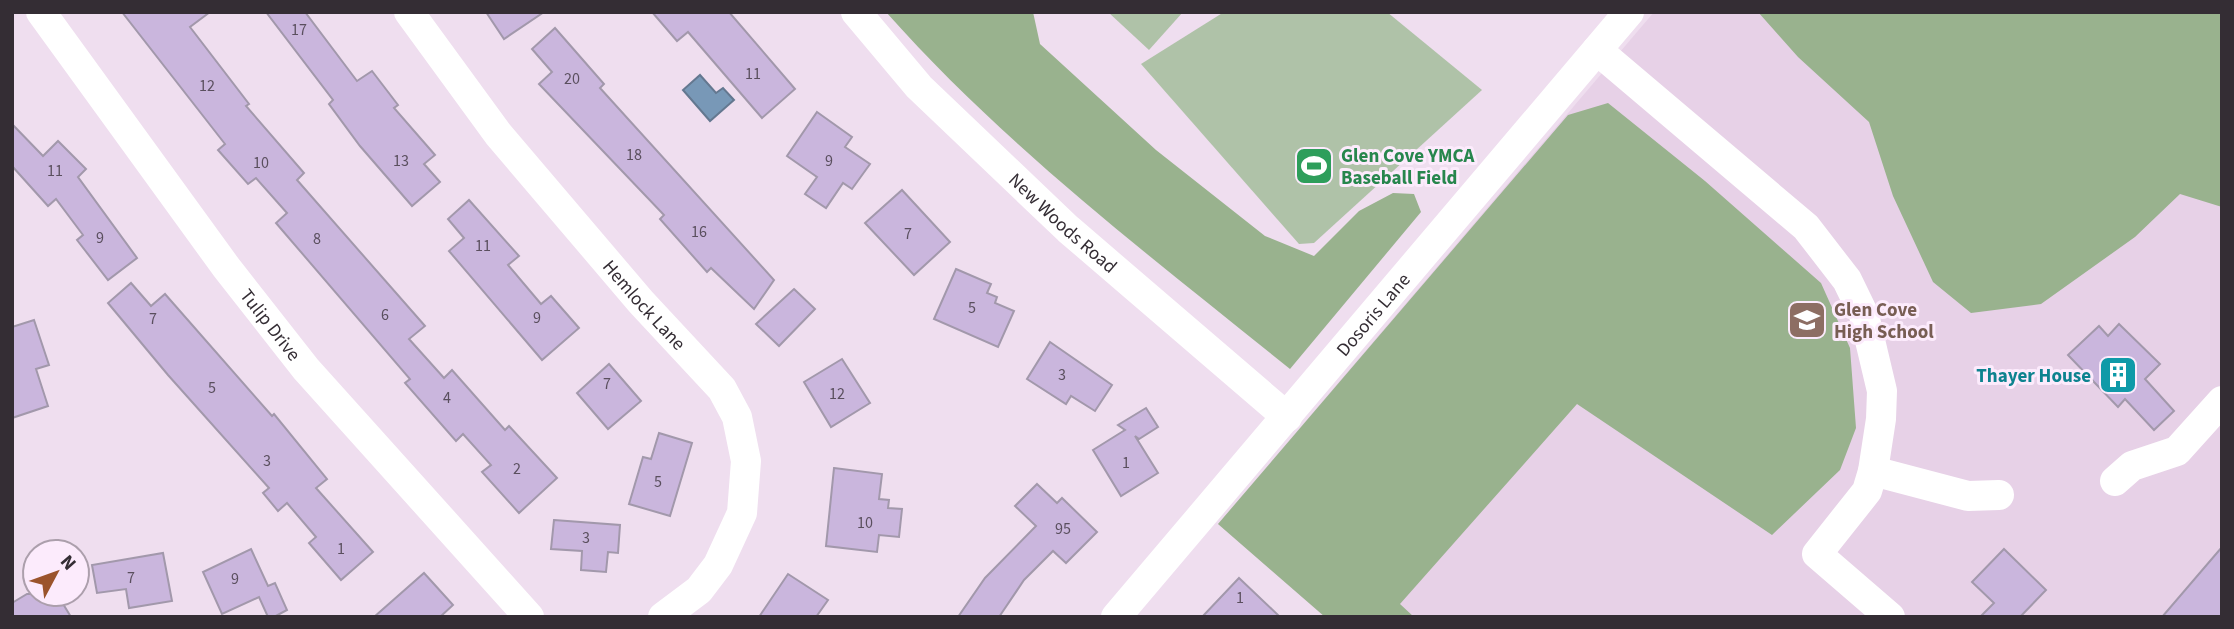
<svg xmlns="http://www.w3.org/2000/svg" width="2234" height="629" font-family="'Source Sans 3',sans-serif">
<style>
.built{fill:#e7d1e7}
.green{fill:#afc2a8}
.forest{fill:#99b28e}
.water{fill:#7898b7;stroke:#647890;stroke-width:2}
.building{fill:#cab6dd;stroke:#a298ab;stroke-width:2}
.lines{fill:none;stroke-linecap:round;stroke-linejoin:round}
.minor{stroke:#fff;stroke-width:30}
.labels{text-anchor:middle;stroke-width:6;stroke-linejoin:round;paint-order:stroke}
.number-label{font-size:16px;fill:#5a4f5e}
.leisure-label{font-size:19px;font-weight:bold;fill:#27864d;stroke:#fcebfc;text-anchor:start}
.street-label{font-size:19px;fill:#342d34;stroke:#fcebfc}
.education-label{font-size:19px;font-weight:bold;fill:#785e54;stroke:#fcebfc;text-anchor:start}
.culture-label{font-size:19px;font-weight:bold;fill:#0d838f;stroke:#fcebfc;text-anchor:end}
</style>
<rect width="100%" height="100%" fill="#efdeef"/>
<!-- built -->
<path class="built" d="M 1654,12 L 2222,12 L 2222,617 L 1325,617 L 1218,524 Z"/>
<!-- green -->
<g class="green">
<path d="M 1108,12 L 1183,12 L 1149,50 Z"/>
<path d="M 1224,12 L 1387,12 L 1482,90 L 1314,243 L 1299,244 L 1141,64 Z"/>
</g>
<!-- forest -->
<g class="forest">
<path d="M 886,12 L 1033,12 L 1040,44 L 1156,150 L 1265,236 L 1314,256 L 1359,211 L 1393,193 L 1414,194 L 1421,212 L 1290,369 C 1150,256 1006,147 886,12 Z"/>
<path d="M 1758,12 L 2222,12 L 2222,207 L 2180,194 L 2135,237 L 2041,304 L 1971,313 L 1933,282 L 1893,196 L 1869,122 L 1798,57 Z"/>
<path d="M 1608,103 L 1705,181 L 1821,283 L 1850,348 L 1856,428 L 1840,470 L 1772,535 L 1577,404 L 1400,604 L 1414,617 L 1325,617 L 1218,524 L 1568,115 Z"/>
</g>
<!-- water -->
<path class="water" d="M 700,75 L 716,93 L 723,88 L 734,100 L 710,121 L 683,90 Z"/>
<!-- building -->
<g class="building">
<path d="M 122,12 L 210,12 L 190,27 L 249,104 L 246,106 L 304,173 L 297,180 L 425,326 L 409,339 L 444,378 L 452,370 L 505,430 L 509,426 L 557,478 L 519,513 L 482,472 L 491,465 L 463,434 L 456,441 L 405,383 L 410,379 L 276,223 L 287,213 L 256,178 L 248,184 L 218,150 L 225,144 Z"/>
<path d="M 266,12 L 305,12 L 357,81 L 372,71 L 398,105 L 394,108 L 435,155 L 424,164 L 440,182 L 412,206 L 360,146 L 329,104 L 333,100 Z"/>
<path d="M 486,12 L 544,12 L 504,39 Z"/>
<path d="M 652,12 L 729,12 L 795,89 L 762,118 L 688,32 L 677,41 Z"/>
<path d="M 555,28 L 604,84 L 600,88 L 774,280 L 754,309 L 711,268 L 707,272 L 660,219 L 664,215 L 539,84 L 552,72 L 532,49 Z"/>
<path d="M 817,112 L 852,137 L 845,147 L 870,164 L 852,189 L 843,183 L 826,208 L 805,194 L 817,177 L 787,156 Z"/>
<path d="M 12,124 L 43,156 L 58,141 L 86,169 L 78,177 L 137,258 L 108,280 L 77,240 L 83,235 L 56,199 L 48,206 L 12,166 Z"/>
<path d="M 902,190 L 950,242 L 914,275 L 865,223 Z"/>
<path d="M 469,200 L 519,256 L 508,265 L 541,304 L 551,296 L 579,328 L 542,360 L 449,251 L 464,238 L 448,219 Z"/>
<path d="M 956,269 L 991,284 L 987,293 L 997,297 L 995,303 L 1014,311 L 998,347 L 934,319 Z"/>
<path d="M 131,283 L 151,306 L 165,294 L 272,416 L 274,414 L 327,479 L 316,488 L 373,552 L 341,580 L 309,543 L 316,537 L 287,503 L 278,511 L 263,493 L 269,488 L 168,375 L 108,303 Z"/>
<path d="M 794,289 L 815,309 L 779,346 L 756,324 Z"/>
<path d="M 34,320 L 49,365 L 36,369 L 48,406 L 12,418 L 12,327 Z"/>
<path d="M 2119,324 L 2160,364 L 2145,379 L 2174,411 L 2154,430 L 2125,399 L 2118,407 L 2068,355 L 2099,326 L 2108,336 Z"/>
<path d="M 1050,342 L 1112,385 L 1095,411 L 1071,396 L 1066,404 L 1027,379 Z"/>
<path d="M 842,359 L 870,403 L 831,427 L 804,382 Z"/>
<path d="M 609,364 L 641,401 L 608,429 L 577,393 Z"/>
<path d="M 1146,408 L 1158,427 L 1139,439 L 1135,436 L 1158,473 L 1121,496 L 1093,450 L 1125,430 L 1118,425 Z"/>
<path d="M 659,433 L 692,443 L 670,516 L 629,504 L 643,457 L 651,459 Z"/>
<path d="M 834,468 L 882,474 L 879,499 L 889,500 L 888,508 L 902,509 L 899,537 L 879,535 L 877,552 L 826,546 Z"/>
<path d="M 1037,484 L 1057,503 L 1062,498 L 1097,532 L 1066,563 L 1053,551 L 1024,580 L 999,617 L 958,617 L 985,578 L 1036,526 L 1015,506 Z"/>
<path d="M 554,520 L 620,525 L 618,553 L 608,552 L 606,572 L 581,570 L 582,551 L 551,549 Z"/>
<path d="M 2222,547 L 2222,617 L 2162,617 Z"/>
<path d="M 251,549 L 268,586 L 275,583 L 287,610 L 274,617 L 268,617 L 259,597 L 222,614 L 203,572 Z"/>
<path d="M 2004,549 L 2046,590 L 2020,617 L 1980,617 L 1994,603 L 1972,582 Z"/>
<path d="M 163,553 L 172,601 L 129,608 L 126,589 L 97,593 L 92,565 Z"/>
<path d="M 424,573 L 453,605 L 440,617 L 374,617 Z"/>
<path d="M 788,574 L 828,600 L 816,617 L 759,617 Z"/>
<path d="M 1239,578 L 1280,617 L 1202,617 Z"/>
<path d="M 27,594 L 57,594 L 71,617 L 12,617 L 12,603 Z"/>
</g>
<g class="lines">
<!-- minor -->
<g class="minor">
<path id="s1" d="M 41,12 L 226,267 L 306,369 L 529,617"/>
<path id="s2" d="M 409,12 L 498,134 L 641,302 L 722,389 L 737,417 L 746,461 L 742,513 L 718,565 L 699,590 L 663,617"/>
<path id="s3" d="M 856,12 L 919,87 L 1068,229 L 1287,417"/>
<path d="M 1597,50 L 1806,227 L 1847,280 L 1864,315 L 1882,391 L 1881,419 L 1873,471 L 1867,491 L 1817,554 L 1890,617"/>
<path d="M 1873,471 L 1968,496 L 1999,495"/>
<path d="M 2115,481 L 2132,466 L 2177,451 L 2222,401"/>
<path id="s4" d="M 1116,617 L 1629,12"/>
</g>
</g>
<!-- icons -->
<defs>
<symbol id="stadium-square" viewBox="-11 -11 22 22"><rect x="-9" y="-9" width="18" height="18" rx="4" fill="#2e9e5b" stroke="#fcebfc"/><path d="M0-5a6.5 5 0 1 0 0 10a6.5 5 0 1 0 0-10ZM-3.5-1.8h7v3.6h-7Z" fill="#fff"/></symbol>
<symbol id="school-square" viewBox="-11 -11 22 22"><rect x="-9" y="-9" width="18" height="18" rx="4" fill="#8d6e63" stroke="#fcebfc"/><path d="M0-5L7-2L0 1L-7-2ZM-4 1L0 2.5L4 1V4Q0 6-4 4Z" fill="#fff"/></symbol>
<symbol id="building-square" viewBox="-11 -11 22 22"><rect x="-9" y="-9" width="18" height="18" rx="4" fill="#0f9aa8" stroke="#fcebfc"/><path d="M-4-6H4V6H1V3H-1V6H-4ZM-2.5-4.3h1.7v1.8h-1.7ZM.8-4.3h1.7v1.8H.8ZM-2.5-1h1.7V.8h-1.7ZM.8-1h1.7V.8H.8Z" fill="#fff"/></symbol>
</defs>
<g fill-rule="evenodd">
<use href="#stadium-square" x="1292" y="144" width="44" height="44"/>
<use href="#school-square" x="1785" y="298" width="44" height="44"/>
<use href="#building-square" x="2096" y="353" width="44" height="44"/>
</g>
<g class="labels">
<!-- number labels -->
<g class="number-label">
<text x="299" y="35">17</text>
<text x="753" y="79">11</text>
<text x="572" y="84">20</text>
<text x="207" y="91">12</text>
<text x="634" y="160">18</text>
<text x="401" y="166">13</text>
<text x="829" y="166">9</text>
<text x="261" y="168">10</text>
<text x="55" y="176">11</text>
<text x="699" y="237">16</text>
<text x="908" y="239">7</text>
<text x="100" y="243">9</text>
<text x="317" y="244">8</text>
<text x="483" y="251">11</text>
<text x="972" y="313">5</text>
<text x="385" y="320">6</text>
<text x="537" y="323">9</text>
<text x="153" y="324">7</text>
<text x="1062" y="380">3</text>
<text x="607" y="389">7</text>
<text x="212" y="393">5</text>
<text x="837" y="399">12</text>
<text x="447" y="403">4</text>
<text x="267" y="466">3</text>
<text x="1126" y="468">1</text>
<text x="517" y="474">2</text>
<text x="658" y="487">5</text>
<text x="865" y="528">10</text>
<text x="1063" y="534">95</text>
<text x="586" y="543">3</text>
<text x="341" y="554">1</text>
<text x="131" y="583">7</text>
<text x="235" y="584">9</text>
<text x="1240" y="603">1</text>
</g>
<!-- leisure labels -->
<g class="leisure-label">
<text x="1341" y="162">Glen Cove YMCA<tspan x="1341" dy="22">Baseball Field</tspan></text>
</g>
<!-- street labels -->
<g class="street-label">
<text dy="7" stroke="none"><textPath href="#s3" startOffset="296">New Woods Road</textPath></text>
<text dy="7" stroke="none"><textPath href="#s2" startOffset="376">Hemlock Lane</textPath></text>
<text dy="7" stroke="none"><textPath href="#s4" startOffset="397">Dosoris Lane</textPath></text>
<text dy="7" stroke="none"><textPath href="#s1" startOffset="388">Tulip Drive</textPath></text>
</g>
<!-- education labels -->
<g class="education-label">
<text x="1834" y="316">Glen Cove<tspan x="1834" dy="22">High School</tspan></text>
</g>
<!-- culture labels -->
<g class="culture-label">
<text x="2091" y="382">Thayer House</text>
</g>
</g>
<!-- border -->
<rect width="2234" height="629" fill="none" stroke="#342d34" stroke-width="28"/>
<!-- north arrow -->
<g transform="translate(56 573) rotate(49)"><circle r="33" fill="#fcebfc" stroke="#ac9fac" stroke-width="2"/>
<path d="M0-5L12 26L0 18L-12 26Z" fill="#9b542c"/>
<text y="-10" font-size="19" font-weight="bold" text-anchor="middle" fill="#342d34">N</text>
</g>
</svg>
